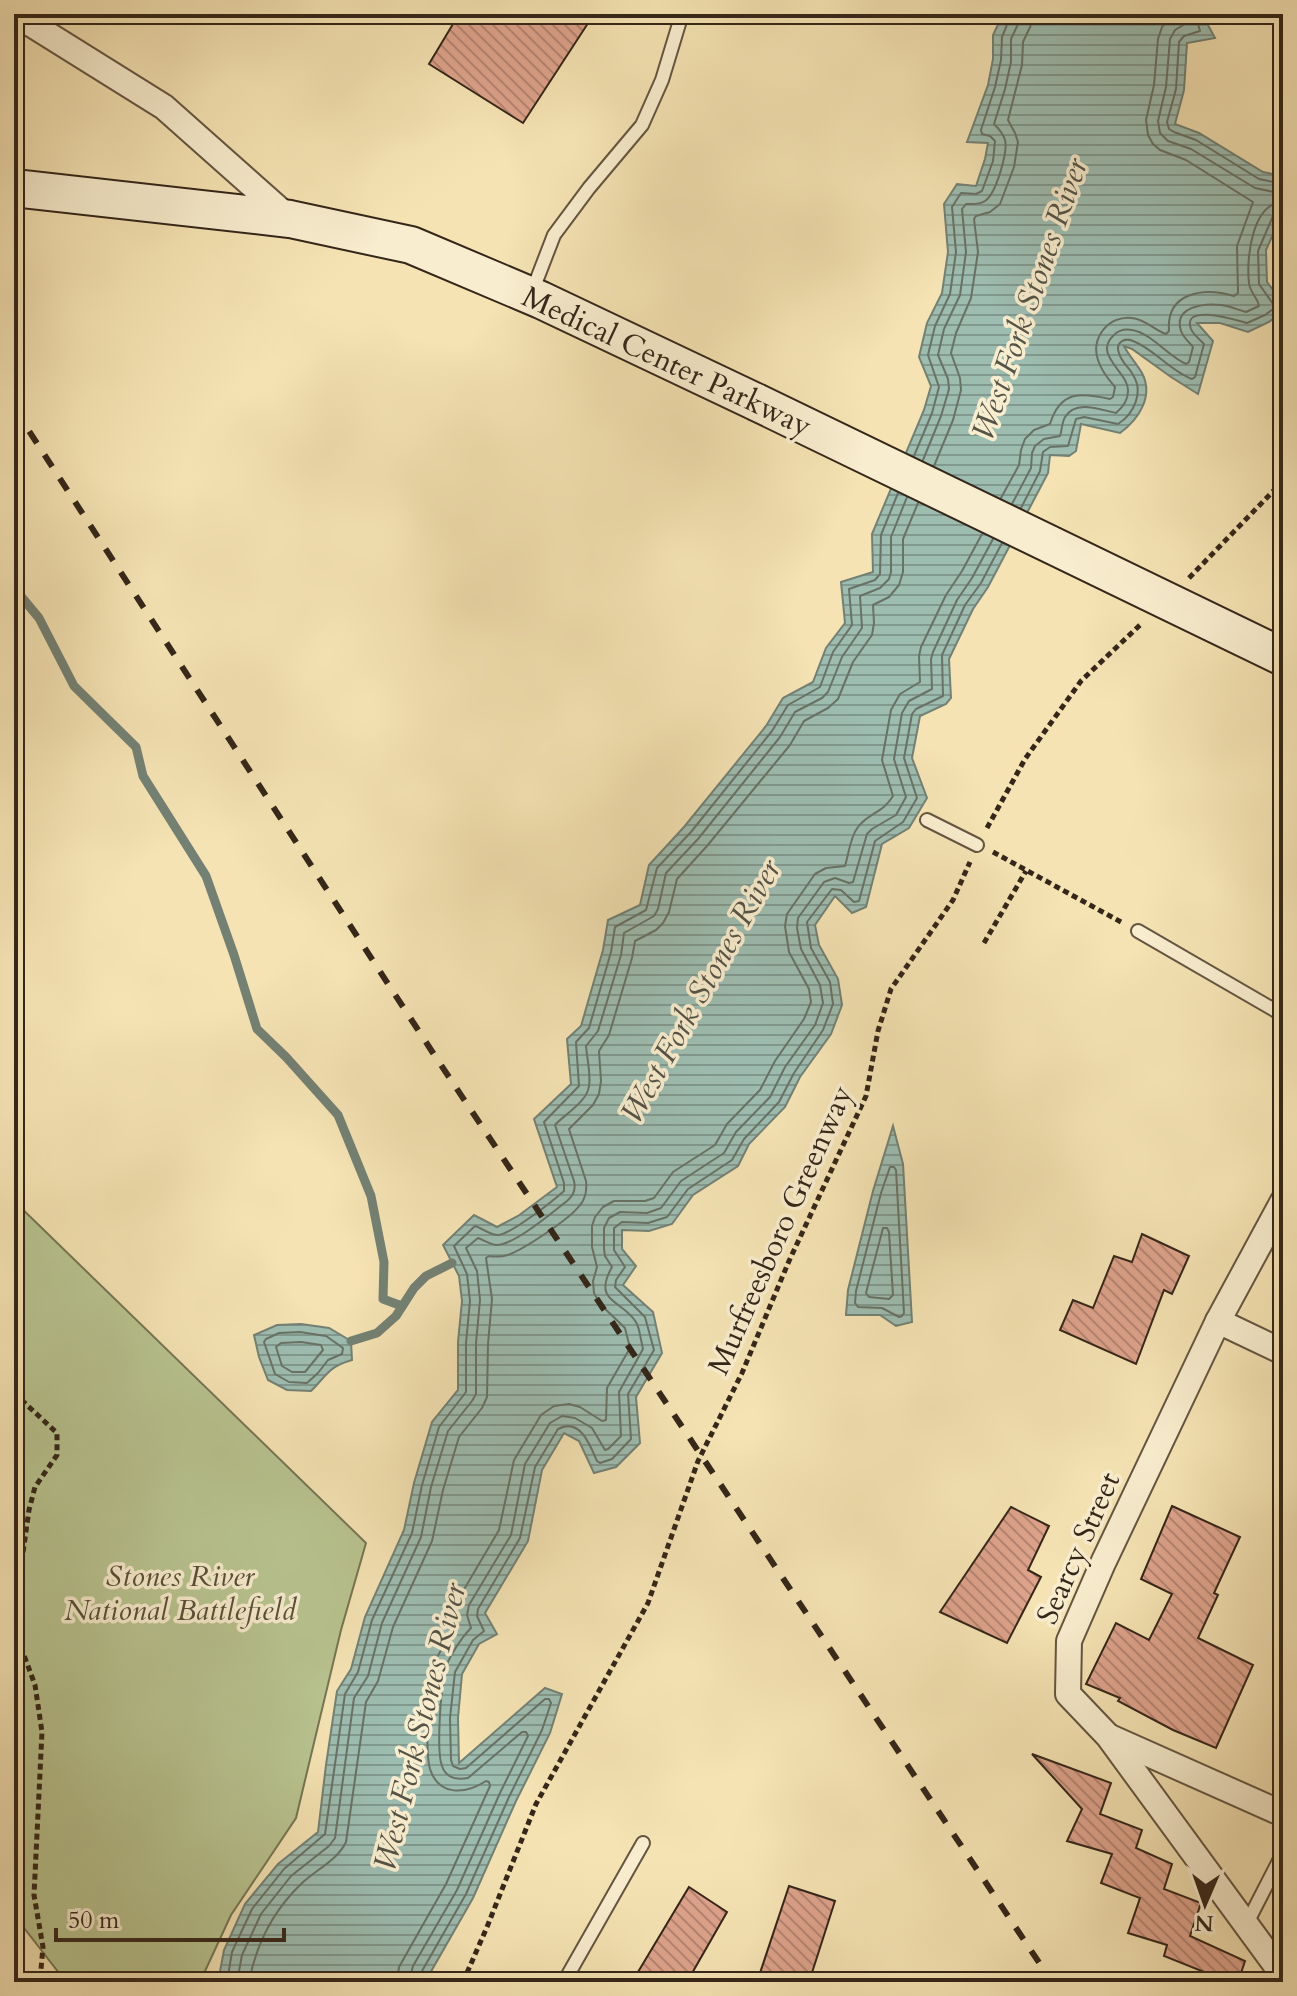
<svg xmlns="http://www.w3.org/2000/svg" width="1297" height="1996" font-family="Cardo,serif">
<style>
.park{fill:#b8c490;stroke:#767554;stroke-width:2}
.water{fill:url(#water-rules);stroke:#738174;stroke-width:2}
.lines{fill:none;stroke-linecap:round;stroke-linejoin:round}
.shore{stroke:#687265;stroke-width:2}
.stream{stroke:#738174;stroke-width:9}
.building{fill:url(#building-back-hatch);stroke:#342619;stroke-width:2}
.lane-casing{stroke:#645540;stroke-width:16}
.street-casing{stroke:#645540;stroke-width:28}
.secondary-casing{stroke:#342619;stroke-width:40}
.path{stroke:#342619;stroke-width:5;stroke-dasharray:6 4;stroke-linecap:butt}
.lane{stroke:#f8edce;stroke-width:12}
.street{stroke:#f8edce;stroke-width:24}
.secondary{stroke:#f8edce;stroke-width:36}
.rail{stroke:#342619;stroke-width:6;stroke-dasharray:14 14;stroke-linecap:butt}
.secondary-bridge-casing{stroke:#342619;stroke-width:40;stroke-linecap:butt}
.secondary-bridge{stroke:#f8edce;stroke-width:36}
.labels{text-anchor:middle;stroke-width:7;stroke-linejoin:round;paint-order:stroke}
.street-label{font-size:30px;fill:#342619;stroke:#f8edce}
.park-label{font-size:30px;font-style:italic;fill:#554e37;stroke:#f8edce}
.water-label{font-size:32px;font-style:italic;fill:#545347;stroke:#f8edce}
</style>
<defs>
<pattern id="water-rules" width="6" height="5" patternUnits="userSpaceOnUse" patternTransform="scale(2)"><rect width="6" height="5" fill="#9dbdb1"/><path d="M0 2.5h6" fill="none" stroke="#81998f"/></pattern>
<pattern id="building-back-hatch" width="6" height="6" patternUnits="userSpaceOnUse" patternTransform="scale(2)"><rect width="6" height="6" fill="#dea38c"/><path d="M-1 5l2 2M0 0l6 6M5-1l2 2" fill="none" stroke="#b58572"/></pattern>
</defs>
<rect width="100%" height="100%" fill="#f5e3b3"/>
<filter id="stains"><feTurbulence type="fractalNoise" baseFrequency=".0025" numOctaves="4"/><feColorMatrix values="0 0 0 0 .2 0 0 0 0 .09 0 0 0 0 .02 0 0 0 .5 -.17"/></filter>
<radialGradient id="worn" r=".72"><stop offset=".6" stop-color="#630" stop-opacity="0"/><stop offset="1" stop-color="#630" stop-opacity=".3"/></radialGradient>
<!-- park -->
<path class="park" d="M 14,1201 L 366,1543 L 341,1630 L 296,1818 L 231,1915 L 200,1982 L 66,1982 L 14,1915 Z"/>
<!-- water -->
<g class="water">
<path d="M 1003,14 L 1202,14 L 1215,38 L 1187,43 L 1184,90 L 1175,124 L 1199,133 L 1263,172 L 1283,176 L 1283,212 L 1266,250 L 1267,282 L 1283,303 L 1283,311 L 1269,322 L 1248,332 L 1220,323 L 1197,323 L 1213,341 L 1198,394 L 1171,377 L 1132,349 L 1124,346 C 1129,356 1137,364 1142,373 C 1154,396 1139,419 1120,433 L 1081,424 L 1076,451 L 1069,456 L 1050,455 L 1048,473 L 988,587 L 973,609 L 949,659 L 951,698 L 946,704 L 920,716 L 912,758 L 927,798 L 909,828 L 882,844 L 866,907 L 852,913 L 835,896 L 815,925 L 819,945 L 838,979 L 842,1005 L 831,1034 L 800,1077 L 785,1107 L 749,1144 L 738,1166 L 693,1195 L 672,1224 L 649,1231 L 622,1230 L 622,1249 L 636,1266 L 623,1285 L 653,1312 L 662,1353 L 636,1397 L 640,1443 L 616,1467 L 594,1473 L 579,1441 L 564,1433 L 542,1470 L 528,1541 L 485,1613 L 497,1634 L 479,1644 L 462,1674 L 458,1718 L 459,1763 L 545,1688 L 562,1694 L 550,1733 L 516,1801 L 473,1898 L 425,1982 L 218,1982 L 224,1950 L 245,1904 L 278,1864 L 318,1832 L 326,1765 L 337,1691 L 351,1669 L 365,1617 L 404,1530 L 414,1483 L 432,1422 L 458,1390 L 458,1342 L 462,1301 L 459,1276 L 443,1245 L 474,1215 L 497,1227 L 518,1216 L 557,1187 L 534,1119 L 571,1084 L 567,1039 L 581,1026 L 603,950 L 608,920 L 640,905 L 649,865 L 684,827 L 766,726 L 783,698 L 813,682 L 826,648 L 845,623 L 841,582 L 873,572 L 872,534 L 924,410 L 931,386 L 919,357 L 927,323 L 942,293 L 948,252 L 944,204 L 957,184 L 976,186 L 985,159 L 988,143 L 967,142 L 988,85 L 993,59 L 993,35 Z"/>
<path d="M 893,1126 L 903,1164 L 912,1322 L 896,1326 L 880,1315 L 846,1315 L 848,1290 L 873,1191 Z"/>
<path d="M 301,1324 L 329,1328 L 351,1341 L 352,1360 C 328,1367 328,1374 311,1391 L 287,1390 L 268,1380 L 259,1357 L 254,1335 L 277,1325 Z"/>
</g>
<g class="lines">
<!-- shore -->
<g class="shore">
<path d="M 1185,14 L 1185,24 L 1175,30 L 1170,39 L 1166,87 L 1158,121 L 1160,133 L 1168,141 L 1191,149 L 1255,188 L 1283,194"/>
<path d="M 1195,14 L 1200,31 L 1184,36 L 1179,42 L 1176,89 L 1167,122 L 1169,129 L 1174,132 L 1196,140 L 1259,179 L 1283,184"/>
<path d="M 914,456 L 932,413 L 939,387 L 928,355 L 935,326 L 950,294 L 956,252 L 952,207 L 961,193 L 976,194 L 982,191 L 993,161 L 995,141 L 990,136 L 982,134 L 981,130 L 995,87 L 1001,60 L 1002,37 L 1009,20 L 1010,14"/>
<path d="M 923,460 L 941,416 L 949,389 L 948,379 L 938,355 L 944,329 L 960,295 L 966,252 L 962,209 L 966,204 C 973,204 979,205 985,201 C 996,194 1008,152 1005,140 C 1003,133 998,128 994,124 L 1005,89 L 1011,62 L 1011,39 L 1019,22 L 1020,14"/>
<path d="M 934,466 L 953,420 L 961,390 L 960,378 L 951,353 L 956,333 L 971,298 L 978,252 L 974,219 L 976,216 L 990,212 L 1000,204 L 1014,167 L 1018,142 L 1015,133 L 1008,120 L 1022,65 L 1023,42 L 1031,25 L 1032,14"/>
<path d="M 1001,498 L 1019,465 L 1021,450 L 1025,439 L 1034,430 L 1050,424 C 1060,391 1080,392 1110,399 L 1113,397 L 1115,387 C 1108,379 1101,370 1098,360 C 1090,338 1109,315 1132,318 C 1145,319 1154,330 1166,334 L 1169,331 C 1166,292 1204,287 1234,296 L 1238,293 L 1237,246 L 1253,202 L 1186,160 L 1160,150 L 1153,144 L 1148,135 L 1146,120 L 1154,85 L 1158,39 L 1162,27 L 1173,14"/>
<path d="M 1012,504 L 1031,468 L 1032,453 L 1035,446 L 1044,439 L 1060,436 C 1062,430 1062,422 1065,417 C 1076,399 1101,410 1116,413 C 1122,408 1128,400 1128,391 C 1129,372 1092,355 1114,335 C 1119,330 1126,329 1132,330 C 1151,333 1168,356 1186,364 L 1189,362 L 1193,347 C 1189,342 1183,337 1181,331 C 1173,306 1205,303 1221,305 C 1230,306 1238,310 1246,312 L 1259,306 C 1258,298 1250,293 1249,283 C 1246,259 1252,203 1283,202"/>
<path d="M 1021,508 L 1040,471 L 1043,452 L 1050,447 L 1068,446 L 1076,419 L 1084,417 L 1118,424 C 1134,414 1144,392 1133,375 C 1129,367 1121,362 1119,353 C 1115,343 1124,337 1133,341 C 1153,348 1170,371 1192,379 L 1195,377 L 1204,344 C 1200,340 1193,334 1191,329 C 1181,302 1239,321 1247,323 L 1265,315 L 1273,309 L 1273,304 L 1259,284 L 1258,251 L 1273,216 L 1277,212 L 1283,212"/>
<path d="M 890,1167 L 894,1167 L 896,1170 L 904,1313 L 902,1316 L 899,1317 L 882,1308 L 858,1307 L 855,1303 L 856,1291 L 881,1193 Z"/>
<path d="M 883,1228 L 887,1228 L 889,1232 L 893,1295 L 889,1299 L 869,1297 L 866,1293 Z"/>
<path d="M 300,1332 L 326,1336 L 343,1348 L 342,1354 L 328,1360 L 318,1373 L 307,1383 L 289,1382 L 275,1374 L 264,1342 L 266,1339 L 279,1333 Z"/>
<path d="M 301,1342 L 321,1345 L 323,1350 L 305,1372 L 292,1372 L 282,1366 L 276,1347 L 281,1343 Z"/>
<path d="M 227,1982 L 232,1952 L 252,1909 L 284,1869 L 325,1834 L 345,1694 L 358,1672 L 372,1620 L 412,1533 L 422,1485 L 439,1427 L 466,1392 L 466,1343 L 470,1301 L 467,1274 L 454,1246 L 475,1226 C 482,1228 491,1236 499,1235 C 512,1233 553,1201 564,1191 L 564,1183 L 544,1122 L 579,1086 L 576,1042 L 589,1028 L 611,952 L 615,927 L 646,910 L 657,868 L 691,832 L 772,731 L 788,705 L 820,687 L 833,652 L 852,625 L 849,589 L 875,580 L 880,574 L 881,535 L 898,493"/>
<path d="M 237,1982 L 242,1955 L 261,1914 L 291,1876 L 329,1846 L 335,1838 L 354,1698 L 368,1676 L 382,1623 L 421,1537 L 431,1487 L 448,1431 L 472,1401 L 476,1394 L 476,1343 L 480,1300 L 477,1271 L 466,1248 L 478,1238 C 483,1240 489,1244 496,1245 C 513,1246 553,1212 567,1201 C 573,1196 576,1189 574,1181 L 555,1125 C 565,1114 587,1102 589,1086 C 591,1074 587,1059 586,1046 L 598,1031 L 621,955 L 624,933 L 654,916 L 658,909 L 666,873 L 698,839 L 780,737 L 795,712 L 822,698 L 828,692 L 842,657 L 862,628 L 860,596 L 880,588 L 889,579 L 891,572 L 891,537 L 907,497"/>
<path d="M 249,1982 C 256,1945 273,1911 301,1884 C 315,1870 337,1861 346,1842 L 366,1702 L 378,1681 L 393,1627 L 432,1541 L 443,1490 L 459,1437 L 482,1408 L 487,1397 L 488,1344 L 492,1299 L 486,1258 L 489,1256 C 496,1257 501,1257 508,1255 C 524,1249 570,1219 580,1205 C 586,1198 587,1190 586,1181 L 569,1129 L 593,1105 L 599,1094 L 601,1081 L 599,1051 L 609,1035 L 632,958 L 635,941 L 656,930 L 663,923 L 669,912 L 677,879 L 707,846 L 790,745 L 804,721 L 828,708 L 838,699 L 853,662 L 872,635 L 874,623 L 873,605 L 889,597 L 899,585 L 903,572 L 903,539 L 918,503"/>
<path d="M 397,1982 L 399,1967 L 446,1884 L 490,1786 L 489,1782 L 486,1781 C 466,1794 439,1797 430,1769 C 425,1752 428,1683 434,1665 C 438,1651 449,1640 455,1627 C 458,1619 454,1609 459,1598 L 499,1530 L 514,1460 L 541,1415 L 554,1406 L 569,1404 L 580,1407 L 602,1421 L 606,1420 L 607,1388 L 630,1348 L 625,1328 L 600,1304 L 594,1293 L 593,1281 L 597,1267 L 592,1247 L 592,1226 L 595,1217 L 603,1207 L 614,1201 L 645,1201 L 654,1198 L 673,1172 L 715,1145 L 727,1124 L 760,1090 L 775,1061 L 804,1019 L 811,1002 L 809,989 L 789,952 L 785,926 L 787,914 L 815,874 L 826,868 L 845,866 C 849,853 850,837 858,827 C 868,813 883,813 893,796 L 882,760 L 891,710 L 900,694 L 920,682 L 919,656 L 921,647 L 946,595 L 962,571 L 982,534"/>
<path d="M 409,1982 L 413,1966 L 457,1890 L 500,1793 L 528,1736 L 526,1732 L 522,1732 L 468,1778 C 457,1780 446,1778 442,1766 C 436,1751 441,1688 445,1671 C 447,1659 462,1637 471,1628 L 467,1615 L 469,1605 L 511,1535 L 525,1464 L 550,1423 L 562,1416 L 575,1418 L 592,1428 L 605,1450 L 608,1449 L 621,1436 L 619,1392 L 643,1349 C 641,1341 640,1331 637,1324 C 625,1300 591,1304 612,1267 L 605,1256 L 604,1249 L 604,1228 L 609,1218 L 620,1212 L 647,1213 L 661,1208 L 681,1181 L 724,1153 L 736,1132 L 770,1097 L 785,1067 L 815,1025 L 823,1003 L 820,985 L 801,949 L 797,928 L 798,918 L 824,882 L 835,878 L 849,883 L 853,882 L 867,834 L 872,829 L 896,815 L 906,797 L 894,759 L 902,713 L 909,701 L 932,689 L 931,659 L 933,652 L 957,600 L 972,578 L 993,539"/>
<path d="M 419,1982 L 422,1971 L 466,1894 L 509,1797 L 542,1730 L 551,1703 L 549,1699 L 545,1699 L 466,1768 L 460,1769 L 453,1766 L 451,1760 L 450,1718 L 455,1672 L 473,1640 L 484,1631 L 477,1616 L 478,1609 L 520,1538 L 535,1467 L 558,1429 C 580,1417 590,1445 597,1461 L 600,1463 L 612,1459 L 631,1439 L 628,1394 L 654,1350 L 645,1317 L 615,1287 L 616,1280 L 625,1267 L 614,1250 L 614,1228 L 622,1222 L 648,1223 L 667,1217 L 688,1189 L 732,1160 L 744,1139 L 779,1102 L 794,1073 L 823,1030 L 833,1004 L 830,982 L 811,948 L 807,922 L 832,889 L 841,890 L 854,902 L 859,901 L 875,841 L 903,822 L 917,798 L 904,758 L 912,714 L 916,709 L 943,696 L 942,655 L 965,605 L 981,583 L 1002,543"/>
</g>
<!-- stream -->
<g class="stream">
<path d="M 14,588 L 39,618 L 74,686 L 136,747 L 143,776 L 206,876 L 234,955 L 257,1029 L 286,1057 L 338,1115 L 371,1196 L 384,1262 L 383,1299 L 402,1306"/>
<path d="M 351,1341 L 377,1333 L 396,1316 L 414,1288 L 426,1276 L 452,1263"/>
</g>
</g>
<!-- building -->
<g class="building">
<path d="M 459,14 L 594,14 L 523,123 L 429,64 Z"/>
<path d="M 1142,1234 L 1189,1256 L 1172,1294 L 1164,1290 L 1136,1364 L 1060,1330 L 1073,1300 L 1093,1308 L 1114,1256 L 1132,1262 Z"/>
<path d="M 1172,1506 L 1240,1537 L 1214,1593 L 1218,1595 L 1198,1638 L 1253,1665 L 1216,1748 L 1173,1730 L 1118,1701 L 1120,1698 L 1086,1684 L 1116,1623 L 1149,1640 L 1172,1594 L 1141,1579 Z"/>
<path d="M 1011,1507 L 1049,1526 L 1028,1570 L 1041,1577 L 1007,1643 L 940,1612 Z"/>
<path d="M 1032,1754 L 1111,1783 L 1100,1814 L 1142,1830 L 1136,1848 L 1172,1864 L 1164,1889 L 1201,1903 L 1190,1936 L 1245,1961 L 1238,1982 L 1229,1982 L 1164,1956 L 1167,1945 L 1128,1933 L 1140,1898 L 1101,1883 L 1112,1854 L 1067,1841 L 1082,1809 Z"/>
<path d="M 789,1886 L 835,1901 L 809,1982 L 757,1982 Z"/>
<path d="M 689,1887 L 727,1912 L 687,1982 L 632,1982 Z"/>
</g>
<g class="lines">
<defs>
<g id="lane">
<path d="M 532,292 L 554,235 L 589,188 L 642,125 L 662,80 L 682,14"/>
<path d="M 927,820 L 977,845"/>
<path d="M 1138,931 L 1283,1015"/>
<path d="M 1246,1925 L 1283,1853"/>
<path d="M 564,1982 L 643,1843"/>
</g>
<g id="street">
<path d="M 15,14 L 164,107 L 290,219"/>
<path d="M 1283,1201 L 1218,1321 L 1103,1563 L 1069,1641 L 1068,1694 L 1108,1736 L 1283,1975"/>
<path d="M 1218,1321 L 1283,1352"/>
<path d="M 1110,1737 L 1283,1814"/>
</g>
<path id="secondary" d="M 14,188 L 290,219 L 411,245 L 541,300 L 756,402"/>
</defs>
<!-- lane casing -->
<use href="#lane" class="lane-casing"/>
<!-- street casing -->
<use href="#street" class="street-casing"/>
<!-- secondary casing -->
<use href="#secondary" class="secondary-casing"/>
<!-- path -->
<g class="path">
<path d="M 1189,578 L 1283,481"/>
<path d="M 987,828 L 1025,759 L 1081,681 L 1141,624"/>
<path d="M 993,852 L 1121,922"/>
<path d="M 984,943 L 1026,871"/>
<path d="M 14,1393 L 57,1433 L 57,1455 L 35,1487 L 29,1510 L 14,1616"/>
<path d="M 14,1628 L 35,1685 L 42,1732 L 34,1895 L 43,1947 L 40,1980 L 42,1982"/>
<path d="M 463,1982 L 487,1927 L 536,1804 L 648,1603 L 698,1461 L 742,1373 L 789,1261 L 866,1096 L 878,1031 L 891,989 L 953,900 L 970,862"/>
</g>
<!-- lane -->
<use href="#lane" class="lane"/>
<!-- street -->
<use href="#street" class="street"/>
<!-- secondary -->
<use href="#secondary" class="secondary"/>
<!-- rail -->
<path class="rail" d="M 14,408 L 433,1053 L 1052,1982"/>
<defs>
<path id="secondary-bridge" d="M 756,402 L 1283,657"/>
</defs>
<!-- secondary-bridge casing -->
<use href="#secondary-bridge" class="secondary-bridge-casing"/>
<!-- secondary-bridge -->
<use href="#secondary-bridge" class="secondary-bridge"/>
</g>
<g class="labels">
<!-- street labels -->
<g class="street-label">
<text transform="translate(667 361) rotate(25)" y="10">Medical Center Parkway</text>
<text transform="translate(780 1230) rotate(-66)" y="10">Murfreesboro Greenway</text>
<text transform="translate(1078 1548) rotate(-66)" y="10">Searcy Street</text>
</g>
<!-- park labels -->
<g class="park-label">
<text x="180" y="1586">Stones River<tspan x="180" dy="34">National Battlefield</tspan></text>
</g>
<!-- water labels -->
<g class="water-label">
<text transform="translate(1029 299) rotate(-71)" y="11">West Fork Stones River</text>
<text transform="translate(700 991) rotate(-61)" y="11">West Fork Stones River</text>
<text transform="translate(419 1727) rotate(-76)" y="11">West Fork Stones River</text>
</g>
</g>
<!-- margin -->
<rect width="1297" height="1996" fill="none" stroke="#f5e3b3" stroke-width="48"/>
<rect x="16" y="16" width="1265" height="1964" fill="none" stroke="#342619" stroke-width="4"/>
<rect x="24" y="24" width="1249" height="1948" fill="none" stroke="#342619" stroke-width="2"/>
<!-- north arrow -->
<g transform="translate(1205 1904) rotate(182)" stroke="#f8edce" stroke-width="6" paint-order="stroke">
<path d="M0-6L14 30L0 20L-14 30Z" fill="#342619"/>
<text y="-12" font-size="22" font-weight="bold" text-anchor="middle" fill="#342619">N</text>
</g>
<!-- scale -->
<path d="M56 1928v12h228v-12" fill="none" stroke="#342619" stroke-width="4"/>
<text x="68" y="1928" font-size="24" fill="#342619" stroke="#f8edce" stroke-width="6" paint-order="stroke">50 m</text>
<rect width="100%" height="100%" filter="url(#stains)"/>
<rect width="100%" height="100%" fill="url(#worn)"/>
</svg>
